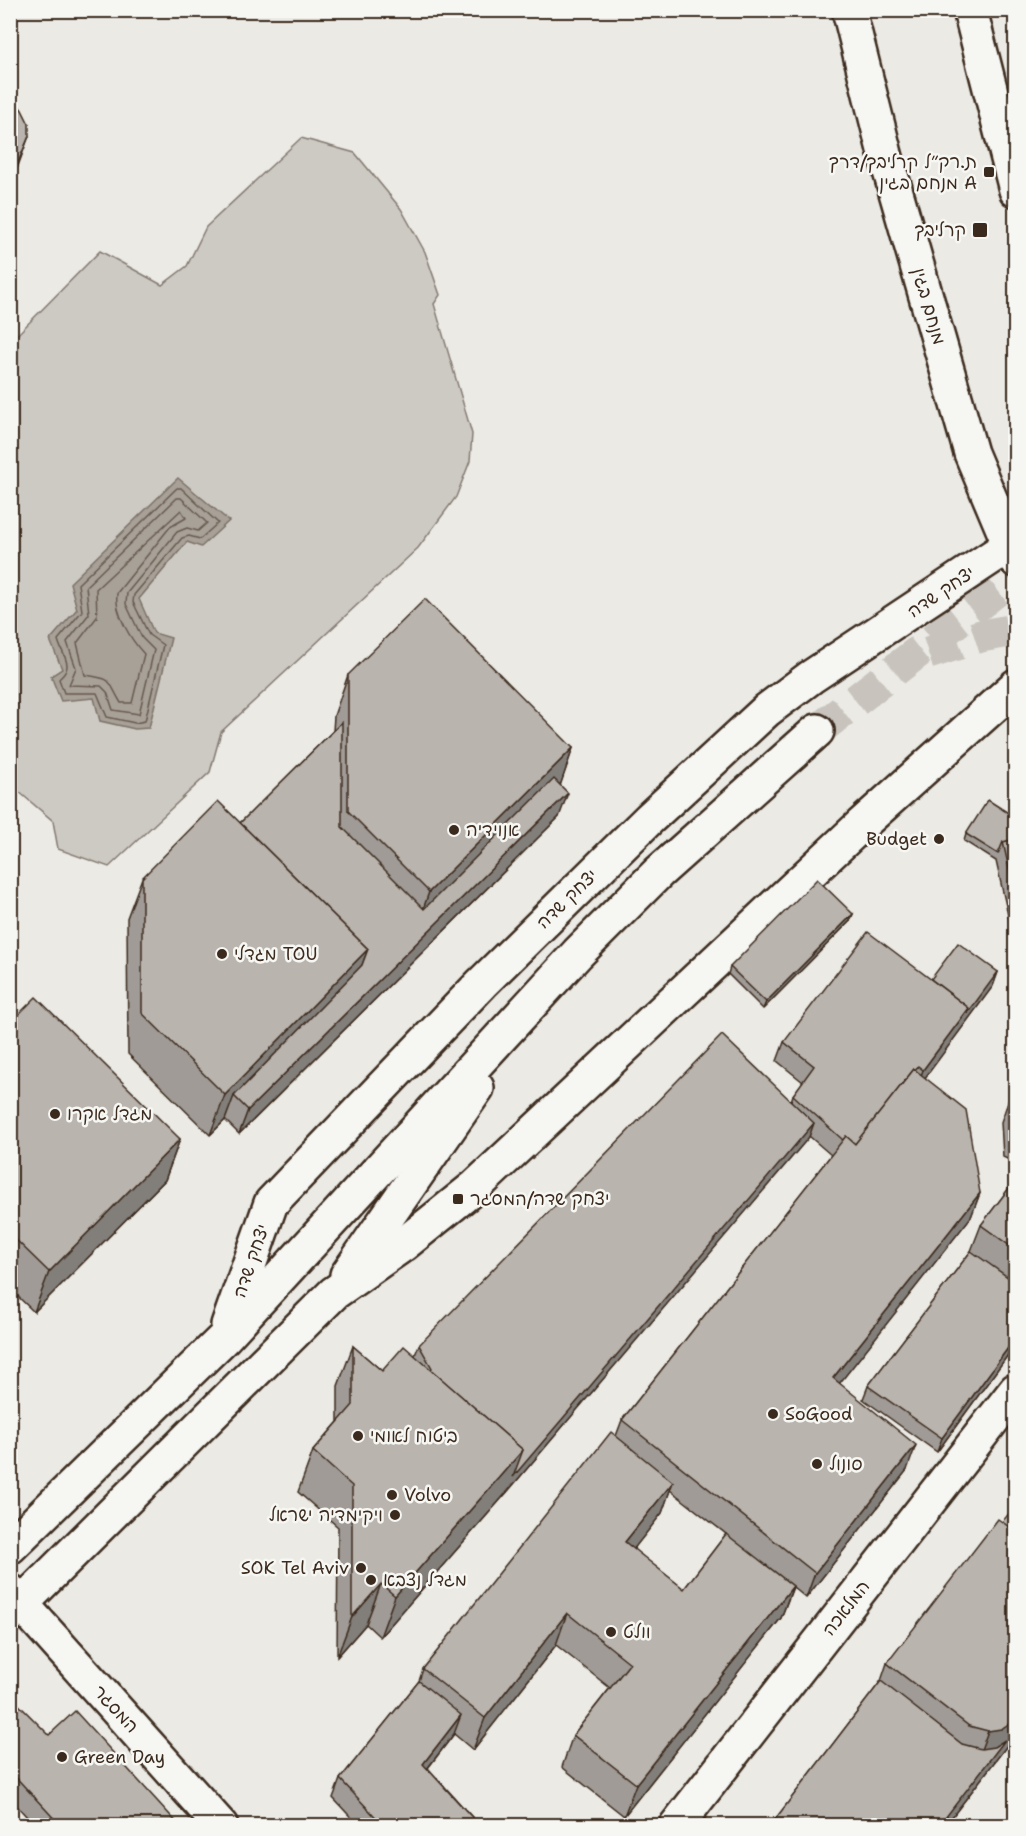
<svg xmlns="http://www.w3.org/2000/svg" width="1026" height="1836" font-family="'Shantell Sans','Playpen Sans Hebrew',sans-serif">
<style>
.green{fill:#cdcac4;stroke:#847a71;stroke-width:1.5}
.water{fill:#a8a198;stroke:#7c7167;stroke-width:1.5}
.lines{fill:none;stroke-linecap:round;stroke-linejoin:round}
.shore{stroke:#675a4f;stroke-width:1.5}
.tertiary-tunnel{stroke:#c8c4bd;stroke-width:33;stroke-dasharray:33 16;stroke-linecap:butt}
.minor-casing{stroke:#3b2a1e;stroke-width:38}
.tertiary-casing{stroke:#3b2a1e;stroke-width:38}
.minor{stroke:#f6f6f2;stroke-width:33}
.tertiary{stroke:#f6f6f2;stroke-width:33}
.wall{fill:#a09b96;stroke:#3b2a1e;stroke-width:1.5;fill-rule:evenodd}
.shaded-wall{fill:#827e7a;stroke:#3b2a1e;stroke-width:1.5}
.building{fill:#bab4ae;stroke:#3b2a1e;stroke-width:1.5}
.poi-dot{fill:#3b2a1e;stroke:#f6f6f2;stroke-width:2}
.labels{text-anchor:middle;stroke-width:5;stroke-linejoin:round;paint-order:stroke}
.poi-label{font-size:18px;fill:#3b2a1e;stroke:#f6f6f2;text-anchor:start}
.street-label{font-size:18px;fill:#3b2a1e;stroke:#f6f6f2}
</style>
<rect width="100%" height="100%" fill="#ebeae5"/>
<filter id="ink" filterUnits="userSpaceOnUse"><feTurbulence type="fractalNoise" baseFrequency=".0167" numOctaves="2"/><feDisplacementMap in="SourceGraphic" scale="12" xChannelSelector="R" yChannelSelector="G"/><feConvolveMatrix kernelMatrix="1 2 1 2 8 2 1 2 1" color-interpolation-filters="sRGB"/></filter>
<g filter="url(#ink)">
<!-- green -->
<path class="green" d="M 301,138 L 355,153 L 401,209 L 425,252 L 440,295 L 434,304 L 472,434 L 470,461 L 456,497 L 418,548 L 221,732 L 210,772 L 109,867 L 58,849 L 53,821 L 11,785 L 11,341 L 100,251 L 162,285 L 187,266 L 206,227 Z"/>
<!-- water -->
<path class="water" d="M 178,478 L 229,521 L 201,547 L 187,542 L 139,599 L 154,633 L 171,638 L 149,728 L 135,729 L 100,721 L 94,698 L 61,701 L 51,676 L 62,669 L 50,640 L 77,609 L 70,583 Z"/>
<g class="lines">
<!-- shore -->
<g class="shore">
<path d="M 177,488 L 181,488 L 218,523 L 200,539 L 189,536 L 182,538 L 134,595 L 133,602 L 149,635 L 163,645 L 145,721 L 135,723 L 107,717 L 97,693 L 64,693 L 59,679 C 75,665 63,658 58,640 L 82,611 L 78,584 Z"/>
<path d="M 177,498 L 181,498 L 207,523 L 198,531 L 187,528 L 177,532 L 127,593 L 126,604 L 142,638 L 154,650 L 139,714 L 113,710 L 107,692 L 101,686 L 69,685 L 76,668 L 67,642 L 89,614 L 86,586 Z"/>
<path d="M 181,510 L 186,518 L 170,527 L 117,593 C 114,613 131,640 144,654 L 132,703 L 121,703 C 106,678 115,680 85,675 L 77,643 L 97,617 L 96,589 Z"/>
</g>
<!-- tertiary-tunnel -->
<g class="tertiary-tunnel">
<path d="M 928,653 L 981,636 L 1016,630"/>
<path d="M 817,731 L 1016,575"/>
</g>
<defs>
<path id="minor" d="M 676,1826 L 1016,1390"/>
<g id="tertiary">
<path d="M 849,10 L 885,154 L 971,453 L 1016,560"/>
<path d="M 970,10 L 1016,190"/>
<path d="M 347,1275 L 477,1088"/>
<path d="M 228,1325 L 271,1203 L 482,983 L 650,818 L 767,710 L 811,677 L 1016,541"/>
<path d="M 10,1547 L 224,1338 L 578,953 L 659,872 L 817,731"/>
<path d="M 10,1591 L 221,1826"/>
<path d="M 10,1615 L 334,1293 L 404,1244 L 476,1186 L 861,825 L 1016,686"/>
</g>
</defs>
<!-- minor casing -->
<use href="#minor" class="minor-casing"/>
<!-- tertiary casing -->
<use href="#tertiary" class="tertiary-casing"/>
<!-- minor -->
<use href="#minor" class="minor"/>
<!-- tertiary -->
<use href="#tertiary" class="tertiary"/>
</g>
<!-- wall -->
<g class="wall">
<path d="M 348,675 L 573,748 L 560,785 L 559,817 L 239,1134 L 225,1120 L 210,1135 L 128,1054 L 127,918 L 142,878 L 240,823 L 333,731 L 334,716 Z"/>
<path d="M 1016,818 L 1016,951 L 996,861 L 964,841 L 966,834 Z"/>
<path d="M 853,914 L 850,921 L 763,1009 L 728,974 L 730,967 Z"/>
<path d="M 998,972 L 993,986 L 925,1077 L 980,1193 L 971,1217 L 839,1383 L 907,1470 L 806,1598 L 793,1587 L 781,1618 L 624,1816 L 562,1767 L 573,1735 L 610,1688 L 556,1645 L 473,1750 L 454,1734 L 428,1768 L 480,1826 L 359,1826 L 333,1798 L 340,1779 L 419,1681 L 423,1669 L 616,1436 L 622,1420 L 831,1155 L 809,1136 L 508,1491 L 380,1637 L 366,1624 L 337,1657 L 338,1527 L 298,1492 L 313,1451 L 338,1422 L 338,1386 L 353,1346 L 382,1371 L 415,1355 L 419,1345 L 791,1101 L 793,1095 L 803,1082 L 777,1061 L 784,1042 L 931,979 ZM 670,1490 L 726,1534 L 684,1589 L 633,1549 L 662,1513 Z"/>
<path d="M 10,1023 L 180,1139 L 165,1180 L 34,1312 L 10,1289 Z"/>
<path d="M 1015,1082 L 1016,1082 L 1016,1163 L 1003,1157 L 1001,1122 Z"/>
<path d="M 1016,1179 L 1016,1344 L 937,1452 L 863,1399 L 868,1386 L 971,1251 L 981,1225 Z"/>
<path d="M 887,1663 L 1016,1734 L 945,1826 L 770,1826 L 881,1681 Z"/>
<path d="M 10,1701 L 49,1735 L 180,1826 L 35,1826 L 10,1798 Z"/>
</g>
<!-- shaded-wall -->
<g class="shaded-wall">
<path d="M 29,136 L 14,177 L 10,185 L 10,172 Z"/>
<path d="M 573,748 L 559,789 L 415,933 L 429,892 Z"/>
<path d="M 568,793 L 559,817 L 239,1134 L 248,1110 Z"/>
<path d="M 853,914 L 850,921 L 763,1009 L 766,1002 Z"/>
<path d="M 368,949 L 353,990 L 234,1096 L 225,1120 L 210,1135 L 225,1095 Z"/>
<path d="M 998,972 L 993,986 L 916,1090 L 923,1070 L 969,1008 Z"/>
<path d="M 814,1123 L 809,1137 L 508,1491 L 380,1637 L 395,1596 L 523,1450 Z"/>
<path d="M 180,1139 L 165,1180 L 34,1312 L 49,1272 Z"/>
<path d="M 980,1193 L 971,1217 L 824,1403 L 833,1378 Z"/>
<path d="M 1016,1337 L 1016,1344 L 937,1452 L 942,1438 Z"/>
<path d="M 916,1445 L 907,1470 L 806,1598 L 815,1573 Z"/>
<path d="M 673,1482 L 662,1513 L 614,1574 L 625,1542 Z"/>
<path d="M 381,1584 L 366,1624 L 337,1657 L 352,1617 Z"/>
<path d="M 793,1586 L 781,1618 L 624,1816 L 636,1784 Z"/>
<path d="M 567,1613 L 556,1645 L 473,1750 L 485,1718 Z"/>
<path d="M 461,1715 L 454,1734 L 416,1783 L 423,1764 Z"/>
<path d="M 1016,1717 L 1016,1734 L 945,1826 L 939,1826 L 976,1763 L 988,1731 Z"/>
</g>
<!-- building -->
<g class="building">
<path d="M 10,94 L 22,110 L 29,124 L 29,136 L 16,167 L 10,172 Z"/>
<path d="M 425,599 L 573,748 L 429,892 L 348,811 L 348,675 Z"/>
<path d="M 342,722 L 342,827 L 424,909 L 554,779 L 568,793 L 248,1110 L 234,1096 L 362,965 L 368,949 L 240,823 Z"/>
<path d="M 988,800 L 1016,818 L 1016,839 L 1003,842 L 998,854 L 966,834 Z"/>
<path d="M 218,801 L 368,949 L 225,1095 L 142,1013 L 142,878 Z"/>
<path d="M 1016,839 L 1016,900 L 1003,842 Z"/>
<path d="M 817,879 L 853,914 L 766,1002 L 730,967 Z"/>
<path d="M 868,932 L 969,1008 L 923,1070 L 918,1066 L 915,1070 L 914,1069 L 855,1144 L 846,1136 L 843,1140 L 793,1095 L 814,1066 L 784,1042 Z"/>
<path d="M 958,943 L 998,972 L 967,1014 L 969,1008 L 931,979 Z"/>
<path d="M 36,997 L 180,1139 L 49,1272 L 10,1234 L 10,1023 Z"/>
<path d="M 722,1035 L 814,1123 L 513,1477 L 523,1450 L 431,1370 L 432,1368 L 419,1345 Z"/>
<path d="M 914,1069 L 966,1110 L 980,1193 L 833,1378 L 916,1445 L 815,1573 L 622,1420 L 846,1136 L 855,1144 Z"/>
<path d="M 1016,1179 L 1016,1250 L 981,1225 Z"/>
<path d="M 971,1251 L 1016,1283 L 1016,1337 L 942,1438 L 868,1386 Z"/>
<path d="M 353,1346 L 382,1371 L 404,1346 L 523,1450 L 395,1596 L 381,1584 L 352,1617 L 352,1486 L 313,1451 L 353,1405 Z"/>
<path d="M 611,1432 L 673,1482 L 625,1542 L 684,1589 L 726,1534 L 793,1586 L 636,1784 L 573,1735 L 630,1663 L 567,1613 L 485,1718 L 423,1669 Z"/>
<path d="M 1016,1505 L 1016,1532 L 1002,1522 Z"/>
<path d="M 998,1519 L 1016,1532 L 1016,1717 L 1013,1721 L 1001,1729 L 988,1731 L 969,1726 L 887,1663 Z"/>
<path d="M 419,1681 L 461,1715 L 423,1764 L 480,1826 L 384,1826 L 340,1779 Z"/>
<path d="M 881,1681 L 962,1744 L 981,1749 L 994,1747 L 1005,1740 L 939,1826 L 770,1826 Z"/>
<path d="M 10,1701 L 16,1702 L 49,1735 L 75,1711 L 180,1826 L 61,1826 L 10,1771 Z"/>
</g>
</g>
<!-- markers -->
<g class="poi-dot">
<rect x="983" y="166" width="12" height="12" rx="3"/>
<rect x="972" y="222" width="16" height="16" rx="3"/>
<circle cx="454" cy="830" r="6"/>
<circle cx="939" cy="839" r="6"/>
<circle cx="222" cy="954" r="6"/>
<circle cx="55" cy="1114" r="6"/>
<rect x="452" y="1193" width="12" height="12" rx="3"/>
<circle cx="773" cy="1414" r="6"/>
<circle cx="358" cy="1436" r="6"/>
<circle cx="817" cy="1464" r="6"/>
<circle cx="392" cy="1495" r="6"/>
<circle cx="395" cy="1515" r="6"/>
<circle cx="361" cy="1568" r="6"/>
<circle cx="371" cy="1580" r="6"/>
<circle cx="611" cy="1632" r="6"/>
<circle cx="62" cy="1757" r="6"/>
</g>
<g class="labels">
<!-- poi labels -->
<g class="poi-label">
<text x="977" y="168" text-anchor="end">ת.רק״ל קרליבך/דרך<tspan x="977" dy="21">מנחם בגין A</tspan></text>
<text x="966" y="236" text-anchor="end">קרליבך</text>
<text x="466" y="836">אנוידיה</text>
<text x="927" y="845" text-anchor="end">Budget</text>
<text x="234" y="960">מגדלי TOU</text>
<text x="67" y="1120">מגדל אקרו</text>
<text x="470" y="1205">יצחק שדה/המסגר</text>
<text x="785" y="1420">SoGood</text>
<text x="370" y="1442">ביטוח לאומי</text>
<text x="829" y="1470">סונול</text>
<text x="404" y="1501">Volvo</text>
<text x="383" y="1521" text-anchor="end">ויקימדיה ישראל</text>
<text x="349" y="1574" text-anchor="end">SOK Tel Aviv</text>
<text x="383" y="1586">מגדל נצבא</text>
<text x="623" y="1638">וולט</text>
<text x="74" y="1763">Green Day</text>
</g>
<!-- street labels -->
<g class="street-label">
<text transform="translate(929 306) rotate(74)" y="6">מנחם בגין</text>
<text transform="translate(941 592) rotate(-34)" y="6">יצחק שדה</text>
<text transform="translate(567 899) rotate(-44)" y="6">יצחק שדה</text>
<text transform="translate(251 1261) rotate(-71)" y="6">יצחק שדה</text>
<text transform="translate(846 1608) rotate(-52)" y="6">המלאכה</text>
<text transform="translate(116 1709) rotate(48)" y="6">המסגר</text>
</g>
</g>
<!-- margin -->
<rect width="1026" height="1836" fill="none" stroke="#f6f6f2" stroke-width="36"/>
<rect x="18" y="18" width="990" height="1800" fill="none" stroke="#3b2a1e" stroke-width="2" filter="url(#ink)"/>
</svg>
